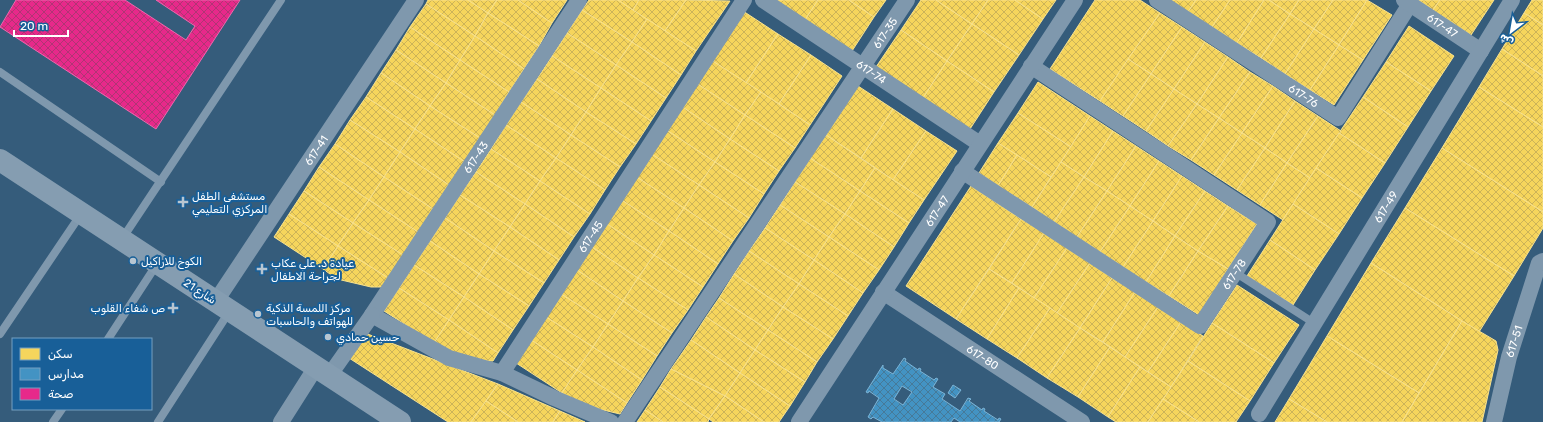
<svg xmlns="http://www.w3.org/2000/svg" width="1543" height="422" font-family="Rubik,Vazirmatn,sans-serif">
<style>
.homes{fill:url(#homes-cross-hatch);stroke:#f9e28d}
.schools{fill:url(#schools-cross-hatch);stroke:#7bb3d5;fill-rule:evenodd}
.health{fill:url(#health-cross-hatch);stroke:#ee69ad}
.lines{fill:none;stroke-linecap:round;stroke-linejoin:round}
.lane{stroke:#7f98ad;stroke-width:8}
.street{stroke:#7f98ad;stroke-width:16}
.secondary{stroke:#859db1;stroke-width:22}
.poi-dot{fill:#b8c6d1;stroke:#185f98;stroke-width:1.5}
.labels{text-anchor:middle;stroke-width:4;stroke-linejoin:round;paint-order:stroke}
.street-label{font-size:11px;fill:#fff;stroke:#185f98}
.poi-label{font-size:11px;fill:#fff;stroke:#185f98;text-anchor:start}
</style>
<defs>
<pattern id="homes-cross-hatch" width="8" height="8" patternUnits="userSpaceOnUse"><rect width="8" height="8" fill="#f6d55c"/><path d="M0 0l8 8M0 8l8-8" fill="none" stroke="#ccb358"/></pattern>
<pattern id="schools-cross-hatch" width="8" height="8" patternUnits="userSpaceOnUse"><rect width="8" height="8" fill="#4393c3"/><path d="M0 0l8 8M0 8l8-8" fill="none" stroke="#467a99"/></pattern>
<pattern id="health-cross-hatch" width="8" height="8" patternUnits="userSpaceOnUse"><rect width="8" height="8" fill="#e7298a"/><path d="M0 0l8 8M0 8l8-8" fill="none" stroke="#b13574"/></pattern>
</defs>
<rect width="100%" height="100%" fill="#355c7b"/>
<!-- homes -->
<g class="homes">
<path d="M 428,0 L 468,0 L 488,13 L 475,36 L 426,4 Z"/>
<path d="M 468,0 L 497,0 L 488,13 Z"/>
<path d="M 497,0 L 518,0 L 552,23 L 539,46 L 488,13 Z"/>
<path d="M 518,0 L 567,0 L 552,23 Z"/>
<path d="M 589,0 L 618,0 L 647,19 L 632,42 L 582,10 Z"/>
<path d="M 618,0 L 639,0 L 633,10 Z"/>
<path d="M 639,0 L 686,0 L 665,31 L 633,10 Z"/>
<path d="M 686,0 L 730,1 L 696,51 L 665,31 Z"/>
<path d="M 776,0 L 818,0 L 805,20 Z"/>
<path d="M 818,0 L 849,0 L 874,17 L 852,51 L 805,20 Z"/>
<path d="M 849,0 L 886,0 L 874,17 Z"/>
<path d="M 921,0 L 936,0 L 972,24 L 947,61 L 901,30 Z"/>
<path d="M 936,0 L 988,0 L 972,24 Z"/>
<path d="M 988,0 L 1015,0 L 1043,19 L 1019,55 L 972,24 Z"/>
<path d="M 1015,0 L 1056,0 L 1043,19 Z"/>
<path d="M 1095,0 L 1140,0 L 1160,13 L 1100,101 L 1050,69 Z"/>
<path d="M 1170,0 L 1196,0 L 1188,12 Z"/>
<path d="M 1196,0 L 1230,0 L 1212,27 L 1188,12 Z"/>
<path d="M 1230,0 L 1264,0 L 1237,43 L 1212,27 Z"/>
<path d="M 1264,0 L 1269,0 L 1290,14 L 1261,58 L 1237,43 Z"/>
<path d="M 1269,0 L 1299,0 L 1290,14 Z"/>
<path d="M 1299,0 L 1333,0 L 1314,29 L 1290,14 Z"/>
<path d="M 1333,0 L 1367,0 L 1339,45 L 1314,29 Z"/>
<path d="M 1367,0 L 1392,15 L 1363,60 L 1339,45 Z"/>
<path d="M 1418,0 L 1440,0 L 1433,10 Z"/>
<path d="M 1440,0 L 1494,0 L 1471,35 L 1433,10 Z"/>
<path d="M 1532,0 L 1543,0 L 1543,25 L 1524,13 Z"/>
<path d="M 426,4 L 475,36 L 460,60 L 410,27 Z"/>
<path d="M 582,10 L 632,42 L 616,65 L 567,33 Z"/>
<path d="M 743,11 L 778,34 L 746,83 L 711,60 Z"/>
<path d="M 488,13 L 539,46 L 524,69 L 475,36 Z"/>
<path d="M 1160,13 L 1182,27 L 1151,74 L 1128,59 Z"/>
<path d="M 1524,13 L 1543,25 L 1543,76 L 1502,49 Z"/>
<path d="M 1290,14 L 1314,29 L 1285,74 L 1261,58 Z"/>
<path d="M 647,19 L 696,51 L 681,75 L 632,42 Z"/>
<path d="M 972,24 L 1019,55 L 994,92 L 947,61 Z"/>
<path d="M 1409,26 L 1454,56 L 1431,91 L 1386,62 Z"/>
<path d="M 410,27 L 460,60 L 446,83 L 396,50 Z"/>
<path d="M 1182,27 L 1205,42 L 1174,89 L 1151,74 Z"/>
<path d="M 1314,29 L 1339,45 L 1310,90 L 1285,74 Z"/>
<path d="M 901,30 L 947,61 L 923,98 L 876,67 Z"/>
<path d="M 567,33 L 616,65 L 601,88 L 552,56 Z"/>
<path d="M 778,34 L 811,55 L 779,104 L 746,83 Z"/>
<path d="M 475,36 L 524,69 L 509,92 L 460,60 Z"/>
<path d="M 632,42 L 681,75 L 666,98 L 616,65 Z"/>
<path d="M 1205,42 L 1228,57 L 1197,104 L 1174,89 Z"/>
<path d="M 1339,45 L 1363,60 L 1334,105 L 1310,90 Z"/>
<path d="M 1502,49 L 1543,76 L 1543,127 L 1479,87 Z"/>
<path d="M 396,50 L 446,83 L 430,106 L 381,73 Z"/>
<path d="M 811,55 L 842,76 L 810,125 L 779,104 Z"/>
<path d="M 552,56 L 601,88 L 586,112 L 537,79 Z"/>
<path d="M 1228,57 L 1250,72 L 1219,118 L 1197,104 Z"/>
<path d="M 1128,59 L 1151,74 L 1123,116 L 1100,101 Z"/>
<path d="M 460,60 L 509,92 L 495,115 L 446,83 Z"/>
<path d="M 711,60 L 761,92 L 745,115 L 696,83 Z"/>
<path d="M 947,61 L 994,92 L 970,129 L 923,98 Z"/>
<path d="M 1386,62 L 1431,91 L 1408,127 L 1363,97 Z"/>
<path d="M 616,65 L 666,98 L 651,121 L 601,88 Z"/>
<path d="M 1250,72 L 1273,86 L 1242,133 L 1219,118 Z"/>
<path d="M 381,73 L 430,106 L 415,129 L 366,97 Z"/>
<path d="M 1151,74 L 1174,89 L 1146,131 L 1123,116 Z"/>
<path d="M 537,79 L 586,112 L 571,135 L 521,102 Z"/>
<path d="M 1038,82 L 1090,116 L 1071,147 L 1018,113 Z"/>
<path d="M 446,83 L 495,115 L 480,138 L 430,106 Z"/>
<path d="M 696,83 L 745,115 L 730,139 L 681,106 Z"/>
<path d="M 858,86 L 893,109 L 861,158 L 826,135 Z"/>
<path d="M 1273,86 L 1295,101 L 1265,148 L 1242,133 Z"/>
<path d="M 1479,87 L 1543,127 L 1543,212 L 1442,148 Z"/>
<path d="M 601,88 L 651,121 L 636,144 L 586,112 Z"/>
<path d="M 1174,89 L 1197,104 L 1168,146 L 1146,131 Z"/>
<path d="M 761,92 L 810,125 L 795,148 L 745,115 Z"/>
<path d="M 366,97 L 415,129 L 400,152 L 350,120 Z"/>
<path d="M 1363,97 L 1408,127 L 1385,163 L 1339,133 Z"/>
<path d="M 1295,101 L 1318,116 L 1287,163 L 1265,148 Z"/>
<path d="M 521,102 L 571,135 L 556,158 L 506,125 Z"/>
<path d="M 1197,104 L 1219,118 L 1191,160 L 1168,146 Z"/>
<path d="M 430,106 L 480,138 L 465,162 L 415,129 Z"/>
<path d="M 681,106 L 730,139 L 715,162 L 665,129 Z"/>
<path d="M 893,109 L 926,131 L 893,180 L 861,158 Z"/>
<path d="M 586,112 L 636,144 L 620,167 L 571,135 Z"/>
<path d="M 1018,113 L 1071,147 L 1051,177 L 998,143 Z"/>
<path d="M 745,115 L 795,148 L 779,171 L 730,139 Z"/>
<path d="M 1090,116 L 1113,131 L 1084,177 L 1061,162 Z"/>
<path d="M 1318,116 L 1341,131 L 1310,178 L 1287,163 Z"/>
<path d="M 1219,118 L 1242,133 L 1214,175 L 1191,160 Z"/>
<path d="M 350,120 L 400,152 L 384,177 L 335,144 Z"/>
<path d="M 506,125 L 556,158 L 540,181 L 491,149 Z"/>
<path d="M 415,129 L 465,162 L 449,185 L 400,152 Z"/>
<path d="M 665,129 L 715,162 L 699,185 L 650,153 Z"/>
<path d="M 926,131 L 957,151 L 924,200 L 893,180 Z"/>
<path d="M 1113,131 L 1136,146 L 1107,191 L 1084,177 Z"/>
<path d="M 1242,133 L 1265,148 L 1237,190 L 1214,175 Z"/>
<path d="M 1339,133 L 1385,163 L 1362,198 L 1316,168 Z"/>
<path d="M 571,135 L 620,167 L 605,190 L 556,158 Z"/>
<path d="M 826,135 L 875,168 L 860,191 L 810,158 Z"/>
<path d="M 730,139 L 779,171 L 764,194 L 715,162 Z"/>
<path d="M 998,143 L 1017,155 L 998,186 L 979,173 Z"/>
<path d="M 335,144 L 384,177 L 369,200 L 319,167 Z"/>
<path d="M 1136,146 L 1159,161 L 1130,206 L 1107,191 Z"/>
<path d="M 1265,148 L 1287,163 L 1260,205 L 1237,190 Z"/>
<path d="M 1442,148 L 1543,212 L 1543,228 L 1514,276 L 1405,208 Z"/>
<path d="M 491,149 L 540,181 L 525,204 L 476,172 Z"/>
<path d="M 400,152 L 449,185 L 433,209 L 384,177 Z"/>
<path d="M 650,153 L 699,185 L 684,208 L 635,176 Z"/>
<path d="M 1017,155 L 1051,177 L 1032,207 L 998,186 Z"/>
<path d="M 556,158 L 605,190 L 590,214 L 540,181 Z"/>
<path d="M 810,158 L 860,191 L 845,214 L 795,182 Z"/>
<path d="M 1159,161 L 1182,176 L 1153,221 L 1130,206 Z"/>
<path d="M 715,162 L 764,194 L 749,218 L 699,185 Z"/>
<path d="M 1061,162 L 1084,177 L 1054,222 L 1032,207 Z"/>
<path d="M 1287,163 L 1310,178 L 1283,220 L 1260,205 Z"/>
<path d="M 319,167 L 369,200 L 353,223 L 304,191 Z"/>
<path d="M 875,168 L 924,200 L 909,223 L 860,191 Z"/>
<path d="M 1316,168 L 1362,198 L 1339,234 L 1293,204 Z"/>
<path d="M 476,172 L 525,204 L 510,227 L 460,195 Z"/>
<path d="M 635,176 L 684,208 L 669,231 L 620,199 Z"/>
<path d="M 1182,176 L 1205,191 L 1175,236 L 1153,221 Z"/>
<path d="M 384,177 L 433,209 L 418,232 L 369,200 Z"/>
<path d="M 1084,177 L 1107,191 L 1077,237 L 1054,222 Z"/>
<path d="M 540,181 L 590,214 L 574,237 L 525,204 Z"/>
<path d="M 795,182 L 845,214 L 829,237 L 780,205 Z"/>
<path d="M 699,185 L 749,218 L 733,241 L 684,208 Z"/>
<path d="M 971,186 L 1021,219 L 956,319 L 906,286 Z"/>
<path d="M 304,191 L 353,223 L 338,246 L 289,214 Z"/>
<path d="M 860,191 L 909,223 L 894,247 L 845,214 Z"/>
<path d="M 1107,191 L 1130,206 L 1100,252 L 1077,237 Z"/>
<path d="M 1205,191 L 1228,206 L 1198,251 L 1175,236 Z"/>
<path d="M 460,195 L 510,227 L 494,251 L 445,218 Z"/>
<path d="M 620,199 L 669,231 L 654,255 L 604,222 Z"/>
<path d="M 369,200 L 418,232 L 403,255 L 353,223 Z"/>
<path d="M 525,204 L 574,237 L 559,260 L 510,227 Z"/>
<path d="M 1293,204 L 1339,234 L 1315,270 L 1270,240 Z"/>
<path d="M 780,205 L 829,237 L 814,260 L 765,228 Z"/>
<path d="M 1130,206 L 1153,221 L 1123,267 L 1100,252 Z"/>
<path d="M 1228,206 L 1257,224 L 1228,269 L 1198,251 Z"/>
<path d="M 684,208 L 733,241 L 718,264 L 669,231 Z"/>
<path d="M 1405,208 L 1514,276 L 1479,332 L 1371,263 Z"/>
<path d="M 289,214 L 338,246 L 323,269 L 274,237 Z"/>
<path d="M 845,214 L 894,247 L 879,270 L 829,237 Z"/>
<path d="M 445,218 L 494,251 L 479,274 L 430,241 Z"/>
<path d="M 1021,219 L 1044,233 L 1012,283 L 989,269 Z"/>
<path d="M 1153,221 L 1175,236 L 1146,282 L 1123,267 Z"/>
<path d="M 604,222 L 654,255 L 638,278 L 589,245 Z"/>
<path d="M 353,223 L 403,255 L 388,278 L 338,246 Z"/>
<path d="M 510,227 L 559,260 L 544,283 L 494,251 Z"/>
<path d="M 765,228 L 814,260 L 799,284 L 749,251 Z"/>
<path d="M 669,231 L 718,264 L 703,287 L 654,255 Z"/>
<path d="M 1044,233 L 1067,248 L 1034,298 L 1012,283 Z"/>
<path d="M 1175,236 L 1198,251 L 1169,296 L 1146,282 Z"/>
<path d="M 829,237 L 879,270 L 863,293 L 814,260 Z"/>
<path d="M 1270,240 L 1315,270 L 1293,305 L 1247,276 Z"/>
<path d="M 430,241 L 479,274 L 464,297 L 414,265 Z"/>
<path d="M 589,245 L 638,278 L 623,301 L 574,268 Z"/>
<path d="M 338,246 L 388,278 L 382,287 L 371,287 L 337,279 L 323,269 Z"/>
<path d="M 1067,248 L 1090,263 L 1057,313 L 1034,298 Z"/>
<path d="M 494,251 L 544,283 L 529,306 L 479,274 Z"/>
<path d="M 749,251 L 799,284 L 783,307 L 734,274 Z"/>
<path d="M 1198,251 L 1228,269 L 1199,315 L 1169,296 Z"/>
<path d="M 654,255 L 703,287 L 688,310 L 638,278 Z"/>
<path d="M 814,260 L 863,293 L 848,316 L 799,284 Z"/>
<path d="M 1090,263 L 1112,278 L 1080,328 L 1057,313 Z"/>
<path d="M 1371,263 L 1462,321 L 1419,393 L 1327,336 Z"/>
<path d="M 414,265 L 464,297 L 449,320 L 399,288 Z"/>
<path d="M 574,268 L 623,301 L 608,324 L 558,292 Z"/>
<path d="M 989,269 L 1019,288 L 987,339 L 956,319 Z"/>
<path d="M 479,274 L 529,306 L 513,330 L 464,297 Z"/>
<path d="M 734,274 L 783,307 L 768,330 L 719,298 Z"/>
<path d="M 638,278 L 688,310 L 672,333 L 623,301 Z"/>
<path d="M 1112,278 L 1135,292 L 1103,342 L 1080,328 Z"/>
<path d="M 799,284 L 848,316 L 833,339 L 783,307 Z"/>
<path d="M 1237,285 L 1299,325 L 1274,363 L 1212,323 Z"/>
<path d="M 399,288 L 449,320 L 434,343 L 384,311 Z"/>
<path d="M 1019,288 L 1050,308 L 1017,358 L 987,339 Z"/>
<path d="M 558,292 L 608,324 L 593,347 L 543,315 Z"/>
<path d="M 1135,292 L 1158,307 L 1125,357 L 1103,342 Z"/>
<path d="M 464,297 L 513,330 L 498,353 L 449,320 Z"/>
<path d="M 719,298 L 768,330 L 755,350 L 706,317 Z"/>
<path d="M 623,301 L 672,333 L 657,356 L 608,324 Z"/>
<path d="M 783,307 L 833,339 L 817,362 L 768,330 Z"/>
<path d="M 1158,307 L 1181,322 L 1148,372 L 1125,357 Z"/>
<path d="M 1050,308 L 1080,328 L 1047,378 L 1017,358 Z"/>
<path d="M 543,315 L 593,347 L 577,370 L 528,338 Z"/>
<path d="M 706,317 L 755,350 L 740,373 L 691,340 Z"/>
<path d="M 449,320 L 498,353 L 493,361 L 481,361 L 448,353 L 434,343 Z"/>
<path d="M 1462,321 L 1496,341 L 1498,350 L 1482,422 L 1402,422 Z"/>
<path d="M 1181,322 L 1203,336 L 1171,387 L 1148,372 Z"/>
<path d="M 1212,323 L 1274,363 L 1250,401 L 1188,361 Z"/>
<path d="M 608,324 L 657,356 L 642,380 L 593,347 Z"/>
<path d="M 1080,328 L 1110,347 L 1078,397 L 1047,378 Z"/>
<path d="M 768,330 L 817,362 L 805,382 L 755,350 Z"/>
<path d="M 365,333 L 498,384 L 471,422 L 448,422 L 349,358 Z"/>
<path d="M 1327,336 L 1419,393 L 1402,422 L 1327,422 L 1289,399 Z"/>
<path d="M 528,338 L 577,370 L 562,393 L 513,361 Z"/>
<path d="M 691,340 L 740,373 L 725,396 L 671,369 Z"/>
<path d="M 593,347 L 642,380 L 627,403 L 577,370 Z"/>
<path d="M 1110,347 L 1140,367 L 1108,417 L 1078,397 Z"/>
<path d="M 755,350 L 805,382 L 790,406 L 740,373 Z"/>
<path d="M 1188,361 L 1250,401 L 1236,422 L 1199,422 L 1163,399 Z"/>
<path d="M 1140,367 L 1171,387 L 1148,422 L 1116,422 L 1108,417 Z"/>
<path d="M 671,369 L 725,396 L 709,419 L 660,387 Z"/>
<path d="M 577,370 L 627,403 L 620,414 L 586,406 L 562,393 Z"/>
<path d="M 740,373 L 790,406 L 779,422 L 764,422 L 725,396 Z"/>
<path d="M 498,384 L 560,411 L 553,422 L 518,422 L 486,401 Z"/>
<path d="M 660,387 L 709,419 L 708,422 L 663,422 L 645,410 Z"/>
<path d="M 725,396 L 764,422 L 713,422 L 709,419 Z"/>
<path d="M 1163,399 L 1199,422 L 1148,422 Z"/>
<path d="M 1289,399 L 1327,422 L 1275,422 Z"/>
<path d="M 486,401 L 518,422 L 471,422 Z"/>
<path d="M 645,410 L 663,422 L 637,422 Z"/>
<path d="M 560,411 L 585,422 L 553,422 Z"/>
</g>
<!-- schools -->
<g class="schools">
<path d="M 904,358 L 906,359 L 905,361 L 918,370 L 919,368 L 921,369 L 920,371 L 934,380 L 936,378 L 938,379 L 933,387 L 945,394 L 942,399 L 960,411 L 968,398 L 971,399 L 969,401 L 982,410 L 983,408 L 985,409 L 984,411 L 998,420 L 999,418 L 1001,419 L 999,422 L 960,422 L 954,418 L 951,422 L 882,422 L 873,417 L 871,419 L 868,417 L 879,398 L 869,391 L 868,393 L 866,392 L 883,365 L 883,368 L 893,374 ZM 902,386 L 912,392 L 903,405 L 894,399 Z"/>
<path d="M 953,385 L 961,390 L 955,398 L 948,393 Z"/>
</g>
<!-- health -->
<path class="health" d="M 16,0 L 125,0 L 186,40 L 195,26 L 156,0 L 240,0 L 156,129 L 0,27 Z"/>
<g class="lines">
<!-- lane -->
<g class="lane">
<path d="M 0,72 L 161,182"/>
<path d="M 122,239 L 281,0"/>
<path d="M 1236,273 L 1314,323"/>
<path d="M 0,334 L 81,214"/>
<path d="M 108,339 L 157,264"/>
<path d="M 53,422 L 62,409"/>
<path d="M 158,422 L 229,312"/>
</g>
<!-- street -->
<g class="street">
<path id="s1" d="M 763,0 L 980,144"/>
<path id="s2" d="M 1157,0 L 1338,118 L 1410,4"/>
<path id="s3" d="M 1404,0 L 1481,51"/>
<path id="s4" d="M 962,171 L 1200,326 L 1268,222 L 1031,66"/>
<path id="s5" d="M 883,292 L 1082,422"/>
<path id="s6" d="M 216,301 L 416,0"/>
<path id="s7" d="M 502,373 L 449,358 L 372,315 L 579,0"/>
<path d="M 329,376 L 372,315"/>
<path id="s8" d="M 1259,414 L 1512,0"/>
<path d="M 281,422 L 316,367"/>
<path id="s9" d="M 611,422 L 554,398 L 502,373 L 744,0"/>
<path id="s10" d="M 625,422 L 907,0"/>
<path id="s11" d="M 799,422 L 1075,0"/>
<path id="s12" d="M 1494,422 L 1509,357 L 1539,263 L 1543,261"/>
</g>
<!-- secondary -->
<path class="secondary" d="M 0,160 L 400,422"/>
</g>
<!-- markers -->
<g class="poi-dot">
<path d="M181 196h4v4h4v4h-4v4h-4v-4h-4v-4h4z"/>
<circle cx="133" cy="261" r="4"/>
<path d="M260 263h4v4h4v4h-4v4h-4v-4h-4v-4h4z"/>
<path d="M171 302h4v4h4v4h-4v4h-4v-4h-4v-4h4z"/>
<circle cx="258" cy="314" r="4"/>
<circle cx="328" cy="337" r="4"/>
</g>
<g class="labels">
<!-- street labels -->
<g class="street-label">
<text dy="4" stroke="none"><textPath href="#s3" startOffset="46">617-47</textPath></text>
<text dy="4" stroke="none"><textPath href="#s10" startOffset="468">617-35</textPath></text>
<text dy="4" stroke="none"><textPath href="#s1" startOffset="130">617-74</textPath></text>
<text dy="4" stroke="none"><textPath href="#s2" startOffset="175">617-76</textPath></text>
<text dy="4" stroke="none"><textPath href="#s6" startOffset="181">617-41</textPath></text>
<text dy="4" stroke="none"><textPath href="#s7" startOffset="332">617-43</textPath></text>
<text dy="4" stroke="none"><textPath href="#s8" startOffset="243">617-49</textPath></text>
<text dy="4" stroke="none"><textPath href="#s11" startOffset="252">617-47</textPath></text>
<text dy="4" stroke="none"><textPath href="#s9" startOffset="282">617-45</textPath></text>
<text dy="4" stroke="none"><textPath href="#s4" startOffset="346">617-78</textPath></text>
<text transform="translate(200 291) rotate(33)" y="4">شارع 21</text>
<text dy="4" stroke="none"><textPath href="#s12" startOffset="83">617-51</textPath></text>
<text dy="4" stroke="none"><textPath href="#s5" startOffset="119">617-80</textPath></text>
</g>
<!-- poi labels -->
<g class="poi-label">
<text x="192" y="200">مستشفى الطفل<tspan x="192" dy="13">المركزي التعليمي</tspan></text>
<text x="141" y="265">الكوخ للاراكيل</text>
<text x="271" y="267">عيادة د. علي عكاب<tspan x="271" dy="13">لجراحة الاطفال</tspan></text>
<text x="165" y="312" text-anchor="end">ص شفاء القلوب</text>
<text x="266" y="312">مركز اللمسة الذكية<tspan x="266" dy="13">للهواتف والحاسبات</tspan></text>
<text x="336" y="341">حسين حمادي</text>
</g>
</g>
<!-- legend -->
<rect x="12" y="338" width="140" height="72" fill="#185f98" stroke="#749fc1"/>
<rect x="20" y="348" width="20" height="12" fill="#f6d55c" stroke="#749fc1"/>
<text x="48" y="358" font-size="12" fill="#ffffff">سكن</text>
<rect x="20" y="368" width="20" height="12" fill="#4393c3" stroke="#749fc1"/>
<text x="48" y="378" font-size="12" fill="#ffffff">مدارس</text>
<rect x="20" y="388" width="20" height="12" fill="#e7298a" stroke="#749fc1"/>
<text x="48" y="398" font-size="12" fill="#ffffff">صحة</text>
<!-- north arrow -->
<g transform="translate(1511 32) rotate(211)" stroke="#185f98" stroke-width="3" paint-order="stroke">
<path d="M0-3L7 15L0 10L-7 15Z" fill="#ffffff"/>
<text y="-6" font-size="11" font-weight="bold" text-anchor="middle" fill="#ffffff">ش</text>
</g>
<!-- scale -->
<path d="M14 30v6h54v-6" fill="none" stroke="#ffffff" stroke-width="2"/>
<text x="20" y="30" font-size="12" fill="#ffffff" stroke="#185f98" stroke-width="3" paint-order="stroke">20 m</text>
</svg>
